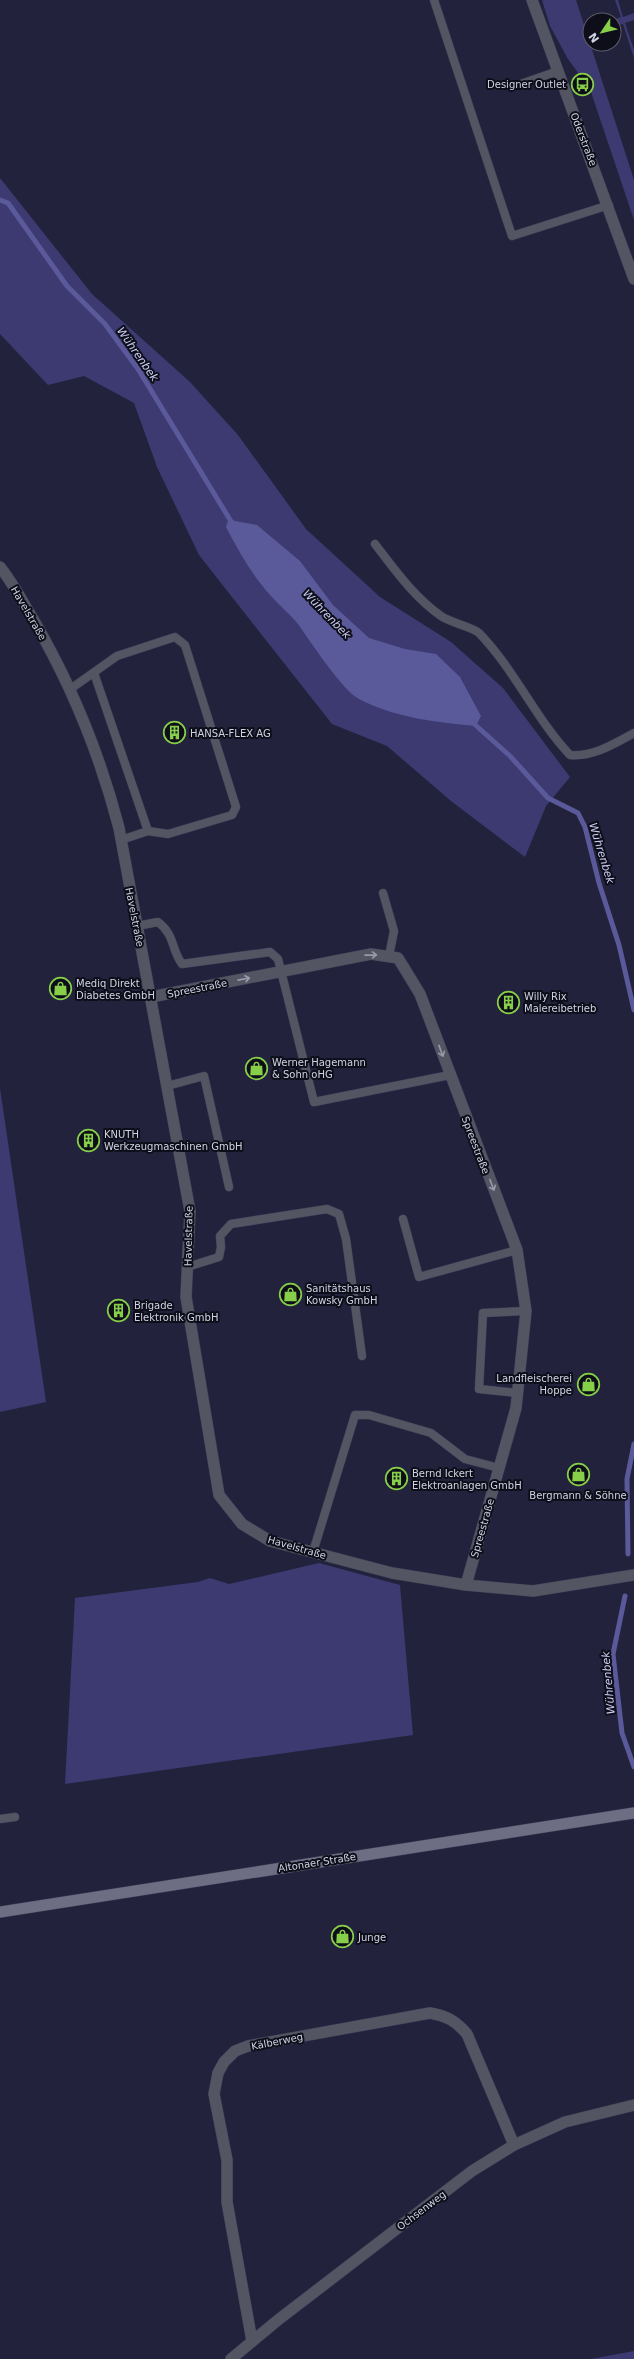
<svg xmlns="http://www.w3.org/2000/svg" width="634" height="2359" font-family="'DejaVu Sans',sans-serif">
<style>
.green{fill:#3c3a71}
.water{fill:#5a5999}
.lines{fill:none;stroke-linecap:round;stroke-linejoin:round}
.stream{stroke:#5a5999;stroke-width:5}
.service-casing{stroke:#3f3e58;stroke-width:9}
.minor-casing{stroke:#3f3e58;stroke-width:12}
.secondary-casing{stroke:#3f3e58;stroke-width:12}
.service{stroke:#545562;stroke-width:8}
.minor{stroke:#545562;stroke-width:11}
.secondary{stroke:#6d6e84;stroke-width:11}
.oneway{stroke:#999aaa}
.labels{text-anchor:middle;stroke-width:4;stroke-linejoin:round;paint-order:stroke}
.poi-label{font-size:10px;fill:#d1d3e4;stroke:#0d0e19;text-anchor:start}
.street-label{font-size:10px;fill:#d1d3e4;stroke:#0d0e19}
.water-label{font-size:11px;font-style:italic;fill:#cccef4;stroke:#0d0e19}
</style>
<rect width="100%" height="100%" fill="#23223d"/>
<!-- green -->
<g class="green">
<path d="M 542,0 L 576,0 L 634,180 L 634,220 L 590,89 L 568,59 L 550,26 Z"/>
<path d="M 615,0 L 618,0 L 623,17 L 634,13 L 634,20 L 625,23 L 634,50 L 634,58 L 623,24 L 614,26 L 613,20 L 621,17 Z"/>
<path d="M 0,178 L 92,294 L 190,382 L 238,435 L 306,529 L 380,597 L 451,642 L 503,688 L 570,777 L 546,806 L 525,857 L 451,801 L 387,746 L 332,724 L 199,555 L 157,467 L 134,403 L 84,376 L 48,385 L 0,334 Z"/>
<path d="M 0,1088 L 46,1402 L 0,1412 Z"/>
<path d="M 319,1563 L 400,1585 L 413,1735 L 65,1784 L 75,1598 L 198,1582 L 210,1578 L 229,1584 Z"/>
<path d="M 634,2351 L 634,2359 L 591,2359 Z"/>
</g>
<!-- water -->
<path class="water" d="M 229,518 L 235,521 L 257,525 L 300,561 L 333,605 L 369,638 L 405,649 L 436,654 L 460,677 L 481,716 L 476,726 C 435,722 396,718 359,699 C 342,690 310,641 298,624 C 290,614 279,605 271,596 C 252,575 239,552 226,527 Z"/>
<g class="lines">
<!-- stream -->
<g class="stream">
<path d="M 0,200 L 8,203 L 67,286 L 105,324 L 138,369 L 232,523"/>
<path d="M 472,722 L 510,756 L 548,798 L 578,813 L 585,827 L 599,883 L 619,945 L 634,1010"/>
<path d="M 628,1554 L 627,1479 L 634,1444"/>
<path d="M 625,1596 L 613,1654 L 622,1733 L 634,1767"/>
</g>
<defs>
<g id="service">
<path d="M 434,0 L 512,236 L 609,205"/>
<path d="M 518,85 L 558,71"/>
<path d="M 375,544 C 395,570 414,597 441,616 C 451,623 473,627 479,633 C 515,670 535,718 570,755 C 593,757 614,744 634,733"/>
<path d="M 94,673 L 148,831"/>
<path d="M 69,690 L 117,656 L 175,637 L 185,645 L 236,807 L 232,815 L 168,834 L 148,831 L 121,840"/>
<path d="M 383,893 L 394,931 L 389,956"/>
<path d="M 137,926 L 158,922 C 175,935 171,949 182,964 L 270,952 L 278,959 L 314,1102 L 450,1075"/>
<path d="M 167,1086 L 204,1076 L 229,1187"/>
<path d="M 403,1219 L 419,1277 L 517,1250"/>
<path d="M 187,1267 L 219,1257 L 221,1247 L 220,1236 L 231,1224 L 327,1209 L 339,1214 L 346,1239 L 362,1356"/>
<path d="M 517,1393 L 479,1389 L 483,1313 L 526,1311"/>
<path d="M 313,1552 L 355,1415 L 369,1415 L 431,1433 L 465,1459 L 499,1468"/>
<path d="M 0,1819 L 15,1817"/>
</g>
<g id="minor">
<path d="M 532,0 L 634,279"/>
<path d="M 0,567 C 13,583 22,601 33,619 C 71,684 100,755 119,828 L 190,1211 L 186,1297 L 219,1495 L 242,1524 L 270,1541 L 392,1573 L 466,1585 L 533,1591 L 634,1575"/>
<path d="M 151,997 L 371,954 L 398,958 L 420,994 L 517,1250 L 526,1311 L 516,1408 L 466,1585"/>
<path d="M 252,2341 L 227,2202 L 227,2160 L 214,2094 L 218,2073 L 224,2062 L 235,2051 L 248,2046 L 430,2013 C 447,2016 456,2021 467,2034 L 514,2145"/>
<path d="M 231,2359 L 278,2320 L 472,2171 L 514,2145 L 565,2122 L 634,2105"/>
</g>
<path id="secondary" d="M 0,1912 L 634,1813"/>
</defs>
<!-- service casing -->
<use href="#service" class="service-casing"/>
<!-- minor casing -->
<use href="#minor" class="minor-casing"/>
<!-- secondary casing -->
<use href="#secondary" class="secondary-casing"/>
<!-- service -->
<use href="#service" class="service"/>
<!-- minor -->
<use href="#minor" class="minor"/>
<!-- secondary -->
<use href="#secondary" class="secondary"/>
</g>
<!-- one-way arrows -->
<defs><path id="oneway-shaft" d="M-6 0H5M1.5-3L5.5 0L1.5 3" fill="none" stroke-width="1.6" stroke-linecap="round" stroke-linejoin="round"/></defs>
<g class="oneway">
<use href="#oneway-shaft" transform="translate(371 955) rotate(-1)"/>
<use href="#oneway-shaft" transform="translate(244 979) rotate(-11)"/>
<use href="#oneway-shaft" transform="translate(441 1051) rotate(70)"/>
<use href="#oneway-shaft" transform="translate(492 1185) rotate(69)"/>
</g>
<!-- icons -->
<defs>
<symbol id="bus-ring" viewBox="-11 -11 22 22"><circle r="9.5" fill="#0d0e19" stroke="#88cf49" stroke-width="1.5"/><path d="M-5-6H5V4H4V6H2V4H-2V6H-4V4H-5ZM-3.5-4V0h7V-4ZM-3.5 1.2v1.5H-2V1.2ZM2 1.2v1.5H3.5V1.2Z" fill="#88cf49"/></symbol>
<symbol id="building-ring" viewBox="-11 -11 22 22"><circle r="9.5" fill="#0d0e19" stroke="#88cf49" stroke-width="1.5"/><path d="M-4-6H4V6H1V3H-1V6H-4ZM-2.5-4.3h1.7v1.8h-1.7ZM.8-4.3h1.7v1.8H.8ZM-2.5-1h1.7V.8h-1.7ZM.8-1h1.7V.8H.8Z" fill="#88cf49"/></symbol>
<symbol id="shop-ring" viewBox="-11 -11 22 22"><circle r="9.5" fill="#0d0e19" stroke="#88cf49" stroke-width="1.5"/><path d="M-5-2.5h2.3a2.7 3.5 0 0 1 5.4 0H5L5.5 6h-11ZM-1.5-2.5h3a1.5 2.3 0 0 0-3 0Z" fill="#88cf49"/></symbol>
</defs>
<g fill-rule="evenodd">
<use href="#bus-ring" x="570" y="72" width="25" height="25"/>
<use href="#building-ring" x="162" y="720" width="25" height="25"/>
<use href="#shop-ring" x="48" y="976" width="25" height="25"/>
<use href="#building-ring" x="496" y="990" width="25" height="25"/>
<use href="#shop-ring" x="244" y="1056" width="25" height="25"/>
<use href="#building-ring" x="76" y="1128" width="25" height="25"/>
<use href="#shop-ring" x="278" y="1282" width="25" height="25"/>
<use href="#building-ring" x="106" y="1298" width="25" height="25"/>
<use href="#shop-ring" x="576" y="1372" width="25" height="25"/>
<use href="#shop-ring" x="566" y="1462" width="25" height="25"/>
<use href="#building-ring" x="384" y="1466" width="25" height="25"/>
<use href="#shop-ring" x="330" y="1924" width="25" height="25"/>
</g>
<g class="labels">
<!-- poi labels -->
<g class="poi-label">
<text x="566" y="88" text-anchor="end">Designer Outlet</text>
<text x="190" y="737">HANSA-FLEX AG</text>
<text x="76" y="987">Mediq Direkt<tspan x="76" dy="12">Diabetes GmbH</tspan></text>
<text x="524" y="1000">Willy Rix<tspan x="524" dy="12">Malereibetrieb</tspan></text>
<text x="272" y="1066">Werner Hagemann<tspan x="272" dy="12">&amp; Sohn oHG</tspan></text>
<text x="104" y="1138">KNUTH<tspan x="104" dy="12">Werkzeugmaschinen GmbH</tspan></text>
<text x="306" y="1292">Sanitätshaus<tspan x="306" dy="12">Kowsky GmbH</tspan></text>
<text x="134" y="1309">Brigade<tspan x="134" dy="12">Elektronik GmbH</tspan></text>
<text x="572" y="1382" text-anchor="end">Landfleischerei<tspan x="572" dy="12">Hoppe</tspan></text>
<text x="412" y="1477">Bernd Ickert<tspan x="412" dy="12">Elektroanlagen GmbH</tspan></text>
<text x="578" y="1499" text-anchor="middle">Bergmann &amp; Söhne</text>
<text x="358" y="1941">Junge</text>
</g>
<!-- street labels -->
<g class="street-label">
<text transform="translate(584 139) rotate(69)" y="4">Oderstraße</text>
<text transform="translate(29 613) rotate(60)" y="4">Havelstraße</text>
<text transform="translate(135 917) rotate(79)" y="4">Havelstraße</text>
<text transform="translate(197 988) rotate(-11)" y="4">Spreestraße</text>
<text transform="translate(476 1145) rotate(69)" y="4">Spreestraße</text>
<text transform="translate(188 1236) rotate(-89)" y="4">Havelstraße</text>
<text transform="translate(482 1528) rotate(-74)" y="4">Spreestraße</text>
<text transform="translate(297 1547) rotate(16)" y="4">Havelstraße</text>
<text transform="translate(317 1862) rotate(-9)" y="4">Altonaer Straße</text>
<text transform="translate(277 2041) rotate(-11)" y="4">Kälberweg</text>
<text transform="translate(421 2210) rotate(-37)" y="4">Ochsenweg</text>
</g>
<!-- water labels -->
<g class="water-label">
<text transform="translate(138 354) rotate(55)" y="4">Wührenbek</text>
<text transform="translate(327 614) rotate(46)" y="4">Wührenbek</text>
<text transform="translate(602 853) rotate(73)" y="4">Wührenbek</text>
<text transform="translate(608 1683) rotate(-95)" y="4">Wührenbek</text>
</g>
</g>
<!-- north arrow -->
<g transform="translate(602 32) rotate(235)"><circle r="19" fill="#0d0e19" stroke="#5b5d6a"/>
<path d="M0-3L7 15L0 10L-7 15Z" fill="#88cf49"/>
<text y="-6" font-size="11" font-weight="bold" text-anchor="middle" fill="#d1d3e4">N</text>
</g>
</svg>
